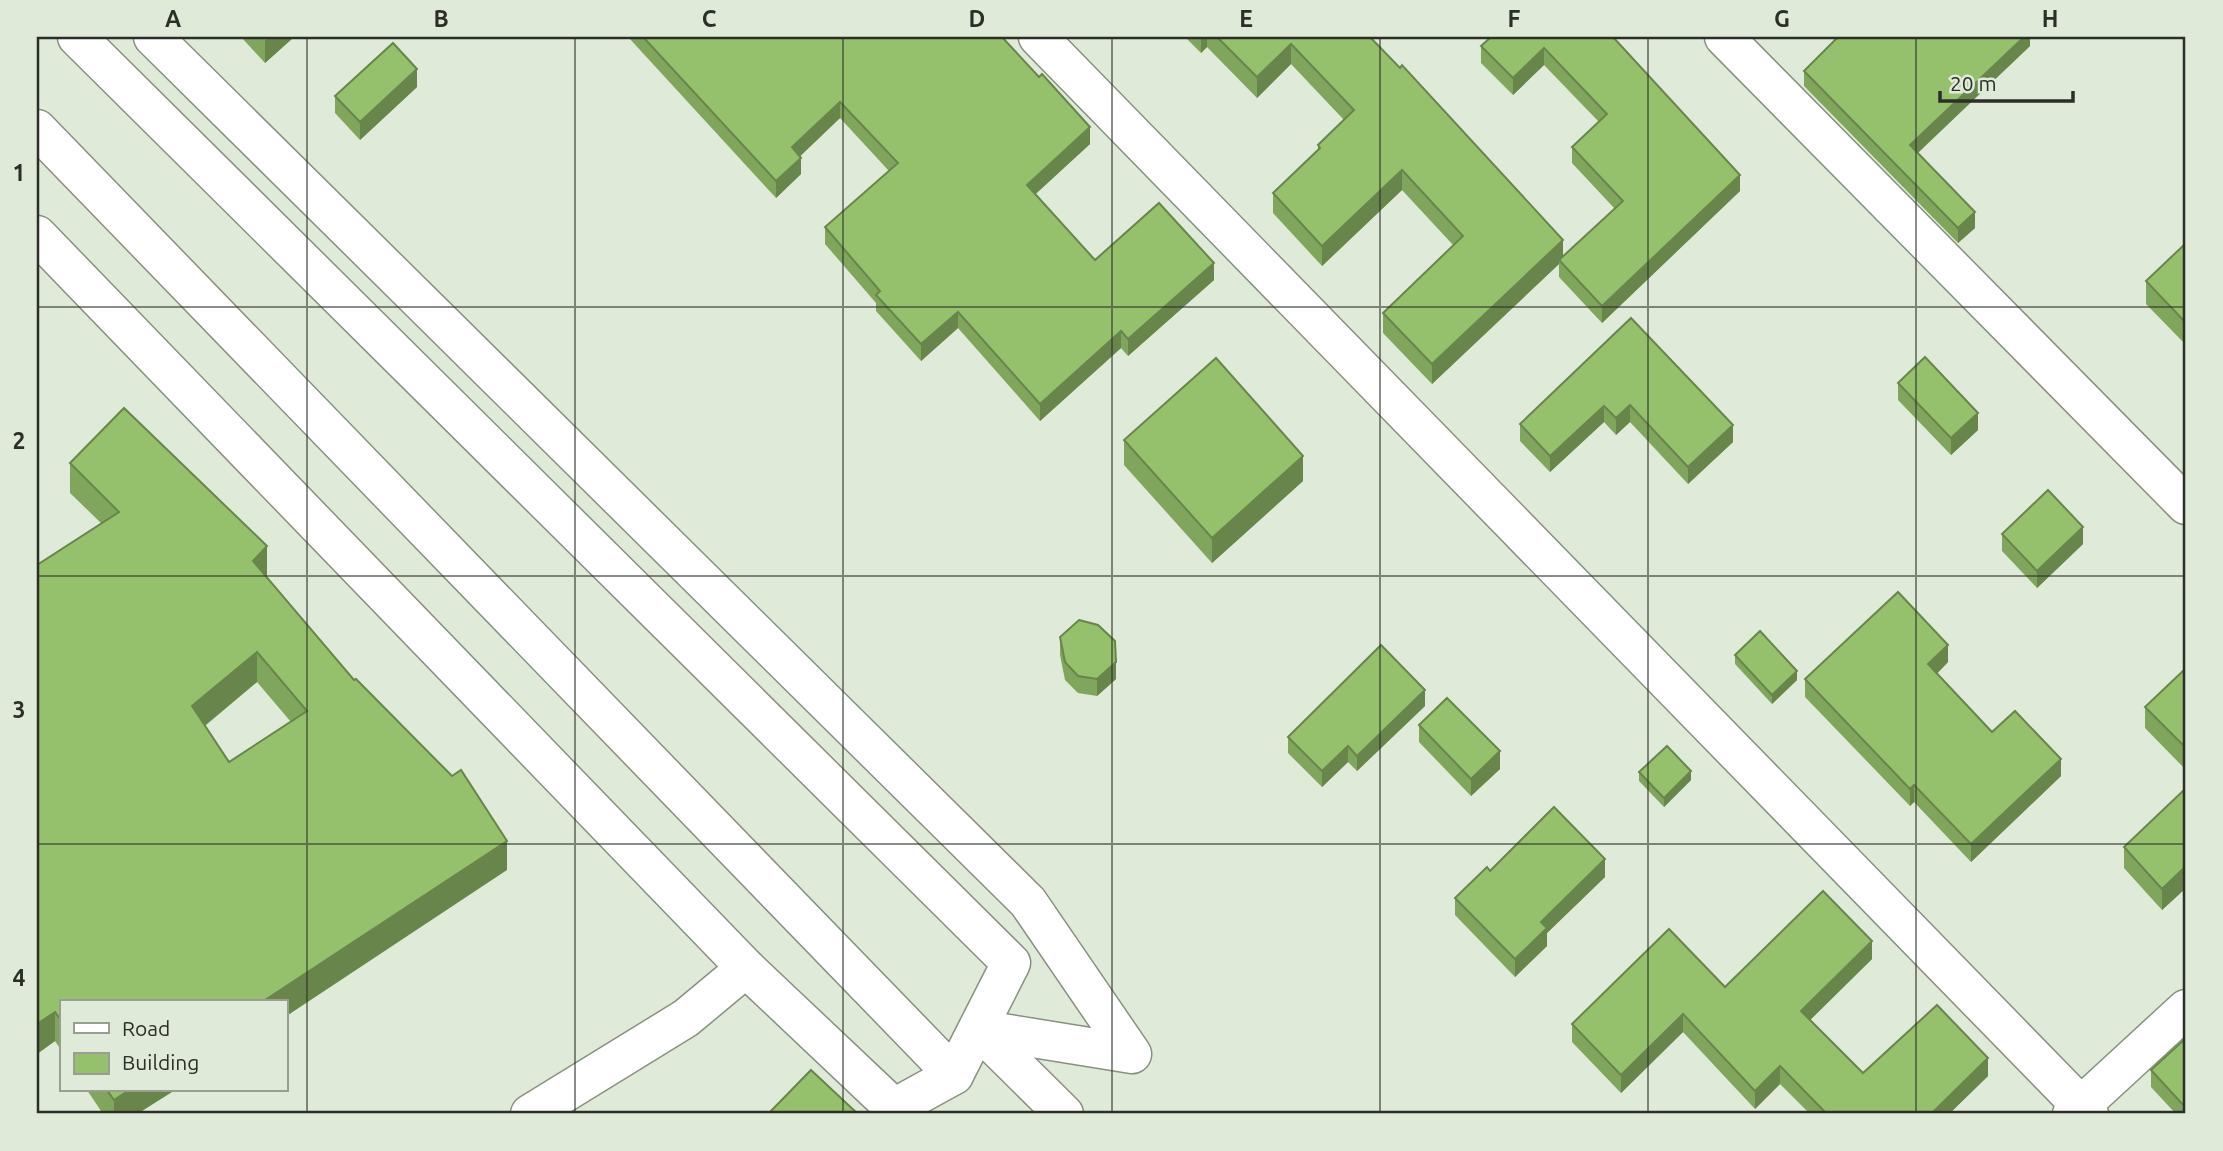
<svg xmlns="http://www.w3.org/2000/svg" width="2223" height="1151" font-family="Ubuntu,sans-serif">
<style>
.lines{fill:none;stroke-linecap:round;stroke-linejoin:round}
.street-casing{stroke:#889181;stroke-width:41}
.secondary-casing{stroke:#889181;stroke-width:41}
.street{stroke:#fff;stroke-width:38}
.secondary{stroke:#fff;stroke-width:38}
.wall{fill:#80a55d;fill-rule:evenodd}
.shaded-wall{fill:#68864c}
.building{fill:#95c06c;stroke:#68864c;stroke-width:2;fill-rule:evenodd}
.grid{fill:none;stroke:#2b2f28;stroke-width:2;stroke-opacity:0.55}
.neatline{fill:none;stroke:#2b2f28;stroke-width:2.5}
.grid-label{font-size:23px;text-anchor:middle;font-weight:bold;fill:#2b2f28}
</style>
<rect width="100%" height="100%" fill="#e0ead8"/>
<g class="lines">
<defs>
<g id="street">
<path d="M 153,37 L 1028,902 L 1132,1054 L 978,1029"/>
<path d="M 1038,37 L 2089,1114"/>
<path d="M 1724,37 L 2186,505"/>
<path d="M 37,235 L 746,968 L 894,1108 L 954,1075"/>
<path d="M 530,1114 L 686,1018 L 746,968"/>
<path d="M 2072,1114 L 2186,1009"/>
</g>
<g id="secondary">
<path d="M 37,129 L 954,1075 L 1011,963 L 77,37"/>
<path d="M 978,1029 L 1064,1114"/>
</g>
</defs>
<!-- street casing -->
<use href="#street" class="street-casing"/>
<!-- secondary casing -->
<use href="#secondary" class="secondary-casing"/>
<!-- street -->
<use href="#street" class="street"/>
<!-- secondary -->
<use href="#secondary" class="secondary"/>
</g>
<!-- wall -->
<g class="wall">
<path d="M 241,37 L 294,37 L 265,63 Z"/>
<path d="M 629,37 L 1002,37 L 1090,144 L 1035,194 L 1095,260 L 1214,280 L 1128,356 L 1121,348 L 1040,421 L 958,328 L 921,361 L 876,311 L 876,303 L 825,244 L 825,227 L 889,171 L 840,118 L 800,156 L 801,174 L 776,198 L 629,38 Z"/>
<path d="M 1185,37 L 1370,37 L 1563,257 L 1615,209 L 1572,163 L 1572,147 L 1599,122 L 1544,65 L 1513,95 L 1481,63 L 1481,46 L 1613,37 L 1740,191 L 1602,323 L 1559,277 L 1559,264 L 1432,384 L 1383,333 L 1383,313 L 1454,246 L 1402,190 L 1322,266 L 1273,213 L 1273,193 L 1318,151 L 1318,145 L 1344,120 L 1291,64 L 1257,98 L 1207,47 L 1201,53 Z"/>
<path d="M 2030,37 L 2030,46 L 1918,153 L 1975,228 L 1958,243 L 1804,86 L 1804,71 Z"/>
<path d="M 417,87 L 360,140 L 335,113 L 335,96 Z"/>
<path d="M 2186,243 L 2186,345 L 2146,304 L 2146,281 Z"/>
<path d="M 1631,318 L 1733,442 L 1688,484 L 1630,422 L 1616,435 L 1604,422 L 1550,472 L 1520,441 L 1520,424 Z"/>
<path d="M 1898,383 L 1978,430 L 1951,455 L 1898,400 Z"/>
<path d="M 1124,440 L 1303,481 L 1212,563 L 1124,465 Z"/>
<path d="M 70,463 L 267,575 L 266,577 L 507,870 L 61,1002 L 61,1050 L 55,1041 L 37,1054 L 101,523 L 70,493 ZM 257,682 L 291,722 L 229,762 L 205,726 Z"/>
<path d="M 2002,534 L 2083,544 L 2037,588 L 2002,551 Z"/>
<path d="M 1060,637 L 1116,679 L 1097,696 L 1078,693 L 1065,680 L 1060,655 Z"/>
<path d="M 1735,655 L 1797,680 L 1772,704 L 1735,664 Z"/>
<path d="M 1948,662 L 1937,674 L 1992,732 L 2061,776 L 1971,862 L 1914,802 L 1910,806 L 1805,697 L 1805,679 Z"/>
<path d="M 2186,668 L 2186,770 L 2145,728 L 2145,707 Z"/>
<path d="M 1425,706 L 1357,771 L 1348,762 L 1322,787 L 1288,753 L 1288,737 Z"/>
<path d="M 1419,725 L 1500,769 L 1471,796 L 1419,742 Z"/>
<path d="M 1639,772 L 1691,780 L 1664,807 L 1639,781 Z"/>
<path d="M 2186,788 L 2186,888 L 2162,910 L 2124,868 L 2124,847 Z"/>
<path d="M 1490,871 L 1605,877 L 1547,933 L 1547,946 L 1515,977 L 1455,915 L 1455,898 Z"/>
<path d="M 1872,959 L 1810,1020 L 1863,1073 L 1988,1076 L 1949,1114 L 1810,1114 L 1780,1084 L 1755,1109 L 1683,1032 L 1621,1093 L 1572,1042 L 1572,1024 L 1725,987 Z"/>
<path d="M 2186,1038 L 2186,1114 L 2176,1114 L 2151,1087 L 2151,1070 Z"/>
<path d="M 87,1090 L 175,1090 L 137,1114 L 103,1114 Z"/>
</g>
<!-- shaded-wall -->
<g class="shaded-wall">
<path d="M 269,37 L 294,37 L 265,63 L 265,41 Z"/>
<path d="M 1201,37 L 1207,37 L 1207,47 L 1201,53 Z"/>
<path d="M 2024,37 L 2030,37 L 2030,46 L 1910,160 L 1910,145 Z"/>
<path d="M 1291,44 L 1291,64 L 1257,98 L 1257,77 Z"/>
<path d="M 1544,48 L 1544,65 L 1513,95 L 1513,78 Z"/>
<path d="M 417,69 L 417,87 L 360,140 L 360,122 Z"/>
<path d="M 840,102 L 840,118 L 792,164 L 792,147 Z"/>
<path d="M 1090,127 L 1090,144 L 1027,202 L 1027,185 Z"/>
<path d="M 801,158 L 801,174 L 776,198 L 776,181 Z"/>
<path d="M 1402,170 L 1402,190 L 1322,266 L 1322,246 Z"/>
<path d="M 1740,175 L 1740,191 L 1602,323 L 1602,306 Z"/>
<path d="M 1975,212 L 1975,228 L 1958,243 L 1958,228 Z"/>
<path d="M 1563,240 L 1563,260 L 1559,260 L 1559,264 L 1432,384 L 1432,364 Z"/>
<path d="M 1214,263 L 1214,280 L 1128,356 L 1128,339 Z"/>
<path d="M 958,312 L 958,328 L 921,361 L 921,344 Z"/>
<path d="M 1121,331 L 1121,348 L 1040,421 L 1040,404 Z"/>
<path d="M 1630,405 L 1630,422 L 1616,435 L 1616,418 Z"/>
<path d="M 1604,406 L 1604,422 L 1550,472 L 1550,456 Z"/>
<path d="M 1978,413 L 1978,430 L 1951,455 L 1951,438 Z"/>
<path d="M 1733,425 L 1733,442 L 1688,484 L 1688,467 Z"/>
<path d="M 1303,456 L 1303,481 L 1212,563 L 1212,538 Z"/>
<path d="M 2083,527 L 2083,544 L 2037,588 L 2037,571 Z"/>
<path d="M 267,546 L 267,575 L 253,590 L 253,561 Z"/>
<path d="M 1948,645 L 1948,662 L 1928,682 L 1928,664 Z"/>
<path d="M 257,652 L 257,682 L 192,736 L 192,706 Z"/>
<path d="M 1116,662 L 1116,679 L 1097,696 L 1097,679 Z"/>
<path d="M 1797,671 L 1797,680 L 1772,704 L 1772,695 Z"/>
<path d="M 1425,690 L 1425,706 L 1357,771 L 1357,756 Z"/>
<path d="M 1348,746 L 1348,762 L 1322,787 L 1322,771 Z"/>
<path d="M 1500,751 L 1500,769 L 1471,796 L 1471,779 Z"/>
<path d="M 2061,759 L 2061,776 L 1971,862 L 1971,844 Z"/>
<path d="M 1691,771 L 1691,780 L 1664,807 L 1664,798 Z"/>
<path d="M 1914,785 L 1914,802 L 1910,806 L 1910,789 Z"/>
<path d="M 507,841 L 507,870 L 285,1017 L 285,1002 L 262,1002 Z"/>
<path d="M 1605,859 L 1605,877 L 1547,933 L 1547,946 L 1515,977 L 1515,959 L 1541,922 Z"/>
<path d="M 2186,866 L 2186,888 L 2162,910 L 2162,889 Z"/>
<path d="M 1872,941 L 1872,959 L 1801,1029 L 1801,1011 Z"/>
<path d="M 55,1012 L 55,1041 L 37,1054 L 37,1024 Z"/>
<path d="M 1683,1014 L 1683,1032 L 1621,1093 L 1621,1075 Z"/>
<path d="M 1988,1058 L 1988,1076 L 1949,1114 L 1931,1114 Z"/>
<path d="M 1780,1066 L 1780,1084 L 1755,1109 L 1755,1091 Z"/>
<path d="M 129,1090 L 175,1090 L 137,1114 L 114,1114 L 114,1100 Z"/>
</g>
<!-- building -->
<g class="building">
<path d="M 643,37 L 1002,37 L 1039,77 L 1042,74 L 1090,127 L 1027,185 L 1095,260 L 1159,203 L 1214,263 L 1128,339 L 1121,331 L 1040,404 L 958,312 L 921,344 L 876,295 L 880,291 L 825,227 L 898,163 L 840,102 L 792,147 L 801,158 L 776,181 Z"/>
<path d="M 1217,37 L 1370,37 L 1400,68 L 1402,65 L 1563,240 L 1432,364 L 1383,313 L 1463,236 L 1402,170 L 1322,246 L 1273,193 L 1320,148 L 1318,145 L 1354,110 L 1291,44 L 1257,77 Z"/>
<path d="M 1491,37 L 1613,37 L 1740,175 L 1602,306 L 1559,260 L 1623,201 L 1572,147 L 1607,114 L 1544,48 L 1513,78 L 1481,46 Z"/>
<path d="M 1838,37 L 2024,37 L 1910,145 L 1975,212 L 1958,228 L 1804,71 Z"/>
<path d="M 393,43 L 417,69 L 360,122 L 335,96 Z"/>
<path d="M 2186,243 L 2186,323 L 2146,281 Z"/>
<path d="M 1631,318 L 1733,425 L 1688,467 L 1630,405 L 1616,418 L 1604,406 L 1550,456 L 1520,424 Z"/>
<path d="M 1925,357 L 1978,413 L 1951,438 L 1898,383 Z"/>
<path d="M 1216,358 L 1303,456 L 1212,538 L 1124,440 Z"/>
<path d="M 124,408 L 267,546 L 253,561 L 354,680 L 356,679 L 452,776 L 461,770 L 507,841 L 262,1002 L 61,1002 L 61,1020 L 55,1012 L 37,1024 L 37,565 L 119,512 L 70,463 ZM 257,652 L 307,711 L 229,762 L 192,706 Z"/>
<path d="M 2048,490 L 2083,527 L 2037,571 L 2002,534 Z"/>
<path d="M 1898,592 L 1948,645 L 1928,664 L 1992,732 L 2015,711 L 2061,759 L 1971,844 L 1914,785 L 1910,789 L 1805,679 Z"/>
<path d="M 1079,620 L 1098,625 L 1115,641 L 1116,662 L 1097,679 L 1078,676 L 1065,662 L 1060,637 Z"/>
<path d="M 1760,631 L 1797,671 L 1772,695 L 1735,655 Z"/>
<path d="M 1381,645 L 1425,690 L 1357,756 L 1348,746 L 1322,771 L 1288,737 Z"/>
<path d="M 2186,668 L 2186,748 L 2145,707 Z"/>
<path d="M 1447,698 L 1500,751 L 1471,779 L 1419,725 Z"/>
<path d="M 1667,746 L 1691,771 L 1664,798 L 1639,772 Z"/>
<path d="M 2186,788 L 2186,866 L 2162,889 L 2124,847 Z"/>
<path d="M 1554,807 L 1605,859 L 1541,922 L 1547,928 L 1515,959 L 1455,898 L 1487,867 L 1490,871 Z"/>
<path d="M 1823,891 L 1872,941 L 1801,1011 L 1863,1073 L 1937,1005 L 1988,1058 L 1931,1114 L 1928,1112 L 1926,1114 L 1827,1114 L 1780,1066 L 1755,1091 L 1683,1014 L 1621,1075 L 1572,1024 L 1669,929 L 1725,987 Z"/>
<path d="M 2186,1038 L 2186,1108 L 2151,1070 Z"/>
<path d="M 811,1070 L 858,1114 L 768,1114 Z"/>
<path d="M 107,1090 L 129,1090 L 114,1100 Z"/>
</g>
<!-- grid -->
<path class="grid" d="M 307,37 L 307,1114M 575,37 L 575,1114M 843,37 L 843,1114M 1112,37 L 1112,1114M 1380,37 L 1380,1114M 1648,37 L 1648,1114M 1916,37 L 1916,1114M 37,307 L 2186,307M 37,576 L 2186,576M 37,844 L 2186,844"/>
<!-- border -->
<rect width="2223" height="1151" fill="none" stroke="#e0ead8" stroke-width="77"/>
<!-- legend -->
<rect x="60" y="1000" width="228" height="91" fill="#e0ead8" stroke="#989f92" stroke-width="2"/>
<rect x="74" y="1023" width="35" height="10" fill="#ffffff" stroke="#989f92" stroke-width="2"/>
<text x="122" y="1036" font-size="21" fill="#2b2f28">Road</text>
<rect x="74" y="1053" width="35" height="21" fill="#95c06c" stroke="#989f92" stroke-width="2"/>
<text x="122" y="1070" font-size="21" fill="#2b2f28">Building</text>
<!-- scale -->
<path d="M1940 91v10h133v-10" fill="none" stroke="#2b2f28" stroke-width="3.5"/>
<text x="1950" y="91" font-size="21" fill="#2b2f28" stroke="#e0ead8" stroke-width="5" paint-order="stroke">20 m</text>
<rect x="38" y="38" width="2146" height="1074" class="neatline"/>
<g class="grid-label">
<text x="173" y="27">A</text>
<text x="441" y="27">B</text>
<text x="709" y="27">C</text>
<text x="977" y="27">D</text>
<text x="1246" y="27">E</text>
<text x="1514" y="27">F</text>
<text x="1782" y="27">G</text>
<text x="2050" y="27">H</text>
<text x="19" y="181">1</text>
<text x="19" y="449">2</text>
<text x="19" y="718">3</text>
<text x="19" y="986">4</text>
</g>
</svg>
